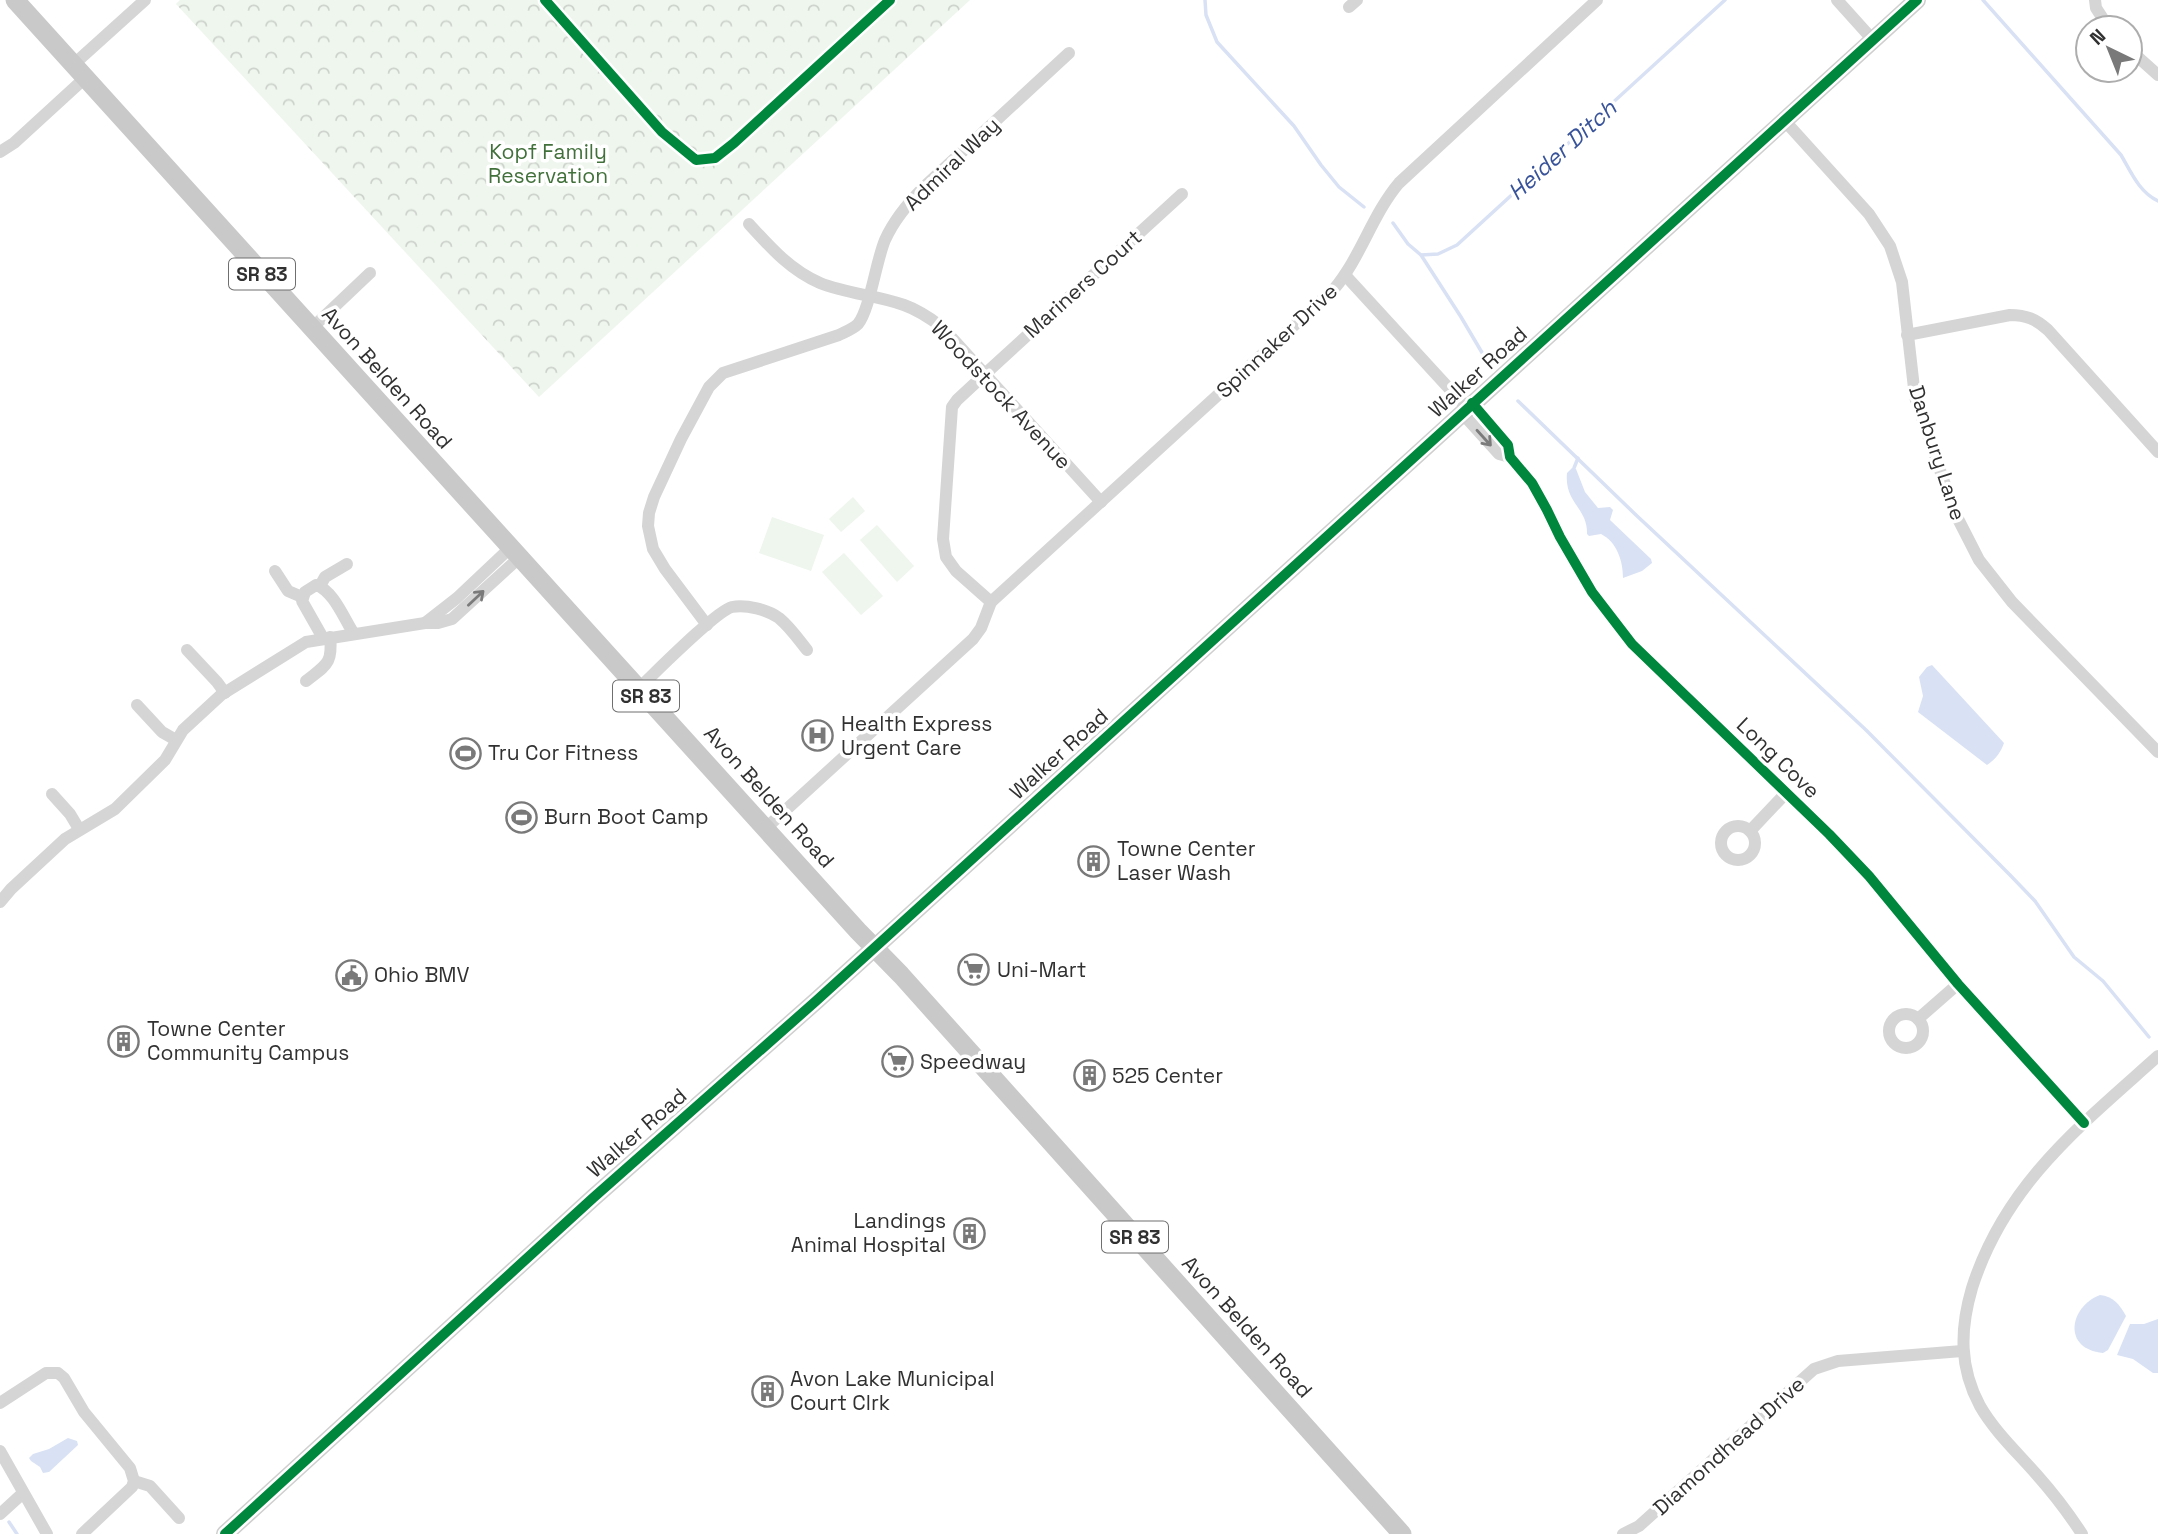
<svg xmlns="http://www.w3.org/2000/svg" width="2158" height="1534" font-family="'Space Grotesk',sans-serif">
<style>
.green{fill:#eef6ed}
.park{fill:url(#park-crowns)}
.water{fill:#d9e1f4}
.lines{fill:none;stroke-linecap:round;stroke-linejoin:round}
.stream{stroke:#d9e1f4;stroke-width:3.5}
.street{stroke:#d5d5d5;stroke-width:12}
.secondary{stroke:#cfcfcf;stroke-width:18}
.primary{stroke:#c9c9c9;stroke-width:19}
.cycleway-casing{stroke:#fff;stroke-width:15}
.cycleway{stroke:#00873e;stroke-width:10}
.oneway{stroke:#7b7b7b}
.labels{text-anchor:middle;stroke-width:7;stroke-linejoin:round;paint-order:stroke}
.shield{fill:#fff;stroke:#6f6f6f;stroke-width:2}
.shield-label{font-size:19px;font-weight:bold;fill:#313131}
.park-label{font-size:21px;fill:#41703a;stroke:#fff}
.street-label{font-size:21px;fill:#313131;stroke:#fff}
.poi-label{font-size:21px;fill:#313131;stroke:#fff;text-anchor:start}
.water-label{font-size:23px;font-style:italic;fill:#38539a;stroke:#fff}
</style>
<defs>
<pattern id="park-crowns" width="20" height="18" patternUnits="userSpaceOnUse" patternTransform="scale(1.75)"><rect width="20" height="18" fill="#eef6ed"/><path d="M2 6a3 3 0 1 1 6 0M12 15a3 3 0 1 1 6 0" fill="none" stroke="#cdd3cc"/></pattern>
</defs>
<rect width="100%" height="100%" fill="#fff"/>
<!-- green -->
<g class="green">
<path d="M 853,497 L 865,511 L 841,532 L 829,519 Z"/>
<path d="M 772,517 L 824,535 L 811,571 L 759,553 Z"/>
<path d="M 877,525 L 914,566 L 897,582 L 860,540 Z"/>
<path d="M 844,553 L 883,596 L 861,615 L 822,572 Z"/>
</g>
<!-- park -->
<path class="park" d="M 180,0 L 970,0 L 539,397 L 176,4 Z"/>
<!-- water -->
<g class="water">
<path d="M 1572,468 L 1576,469 L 1585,492 L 1598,508 L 1610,507 L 1613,510 L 1610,520 L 1651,559 L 1652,563 L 1642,571 L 1623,578 C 1623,561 1617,542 1601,534 L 1589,536 L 1587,534 C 1588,508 1564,503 1567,473 Z"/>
<path d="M 1932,665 L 2004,743 C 2001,752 1996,759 1987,765 L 1918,712 L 1923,696 L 1919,677 L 1927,667 Z"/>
<path d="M 2100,1295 C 2113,1296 2120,1305 2126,1316 L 2108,1350 L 2103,1353 C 2062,1349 2069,1307 2100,1295 Z"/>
<path d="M 2158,1319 L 2158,1373 L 2153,1373 L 2133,1359 L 2117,1355 L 2130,1324 L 2144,1324 Z"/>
<path d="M 68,1438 L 77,1441 L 78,1445 L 49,1472 L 43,1473 L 40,1467 L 31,1461 L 29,1458 L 33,1454 L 49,1449 Z"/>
</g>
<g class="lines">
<!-- stream -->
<g class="stream">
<path d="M 1205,0 L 1206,15 L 1217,42 L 1294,126 L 1321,165 L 1339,187 L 1364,207"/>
<path d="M 1983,0 L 2121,155 C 2131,172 2139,192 2158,201"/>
<path d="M 1393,223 L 1408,244 L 1421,255 L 1438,254 L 1457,245 L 1725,0"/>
<path d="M 1421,255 L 1461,317 L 1484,356"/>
<path d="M 1518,401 L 1636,515 L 1866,730 L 2010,875 L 2035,901 L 2074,957 L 2103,981 L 2149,1037"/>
<path d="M 1574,468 L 1578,458"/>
<path d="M 9,1522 L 17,1534"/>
</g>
<!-- street -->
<g class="street">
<path d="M 1837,0 L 1873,40"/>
<path d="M 2095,0 L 2096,8 L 2109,28"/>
<path d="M 1349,7 L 1357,0"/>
<path d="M 2130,50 L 2158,75"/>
<path d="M 73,65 L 145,0"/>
<path d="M 1784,120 L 1869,214 L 1890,246 L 1902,282 L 1915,397 L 1954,511 L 1979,560 L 2012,602 L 2158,752"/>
<path d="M 0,152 L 14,143 L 85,78"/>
<path d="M 749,224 C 770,247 790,270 820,283 C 847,294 877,295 904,305 C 918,310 930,318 942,327 L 1101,502"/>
<path d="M 1345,275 L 1467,408"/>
<path d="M 311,329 L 370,273"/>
<path d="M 1907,335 L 2010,315 C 2026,315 2036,319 2048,330 L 2158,452"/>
<path d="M 1472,403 L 1508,445 L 1510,457 L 1532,483 L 1547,510 L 1560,537 L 1592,592 L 1632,644 L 1829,834 L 1869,876 L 1958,984 L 2084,1123"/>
<path d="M 1462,413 L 1499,454 L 1510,457"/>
<path d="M 275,571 L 288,591 L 302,597"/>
<path d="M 320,586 L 325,577 L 347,564"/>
<path d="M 991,602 L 1334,289 C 1361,257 1372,215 1399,183 L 1597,0"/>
<path d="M 425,623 L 457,598 L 511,547"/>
<path d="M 707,625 L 665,569 L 653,549 L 648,526 L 649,513 L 654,497 L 681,439 L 709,387 L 723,373 L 839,335 C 845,332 853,329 858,324 C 870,309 876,261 885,240 C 894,220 908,203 924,187 L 1069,53"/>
<path d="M 323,638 L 302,601 L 305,592 L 316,585 C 334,591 344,619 354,634"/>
<path d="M 187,650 L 217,682 L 225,693"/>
<path d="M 306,681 C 326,665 333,664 330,637"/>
<path d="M 639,688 C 655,673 716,611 732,607 C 746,604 768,610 779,618 C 790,627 799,640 807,650"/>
<path d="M 137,705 L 162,732 L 176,740"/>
<path d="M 52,794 L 70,814 L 79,829"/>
<circle cx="1738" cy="843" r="17"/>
<path d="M 766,828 L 973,639 L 981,628 L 991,602 L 956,571 L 946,557 L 943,539 L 952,407 L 957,400 L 985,374 L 1182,194"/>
<path d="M 1750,831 L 1786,793"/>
<path d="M 0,902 L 11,889 L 65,839 L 115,809 L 165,760 L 183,730 L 221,695 L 306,642 L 425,623 L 438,623 L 452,619 L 520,557"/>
<circle cx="1906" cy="1031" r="17"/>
<path d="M 1918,1019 L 1958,984"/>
<path d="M 0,1403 L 46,1373 L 58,1373 L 64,1378 L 84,1412 L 130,1468 L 134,1481 L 132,1487 L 82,1534"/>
<path d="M 0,1451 L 47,1534"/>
<path d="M 134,1481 L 150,1486 L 179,1518"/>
<path d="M 0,1514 L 22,1494"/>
<path d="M 1623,1534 L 1639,1526 L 1814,1369 L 1838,1361 L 1962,1351"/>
<path d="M 2082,1534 C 2069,1514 2053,1493 2037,1475 C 2017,1452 1995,1432 1980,1406 C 1959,1367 1960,1329 1972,1288 C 2005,1184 2080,1126 2158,1056"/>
</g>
<!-- secondary -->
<path class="secondary" d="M 225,1534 L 593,1198 L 816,1001 L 1917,0"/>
<!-- primary -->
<path class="primary" d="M 15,0 L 858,931 L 901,975 L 1402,1534"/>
<defs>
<g id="cycleway">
<path d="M 545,0 L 662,132 L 696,160 L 715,158 L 734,143 L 890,0"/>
<path d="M 1472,403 L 1508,445 L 1510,457 L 1532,483 L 1547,510 L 1560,537 L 1592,592 L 1632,644 L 1829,834 L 1869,876 L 1958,984 L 2084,1123"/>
<path d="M 225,1534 L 593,1198 L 816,1001 L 1917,0"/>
</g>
</defs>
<!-- cycleway casing -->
<use href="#cycleway" class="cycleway-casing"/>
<!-- cycleway -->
<use href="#cycleway" class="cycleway"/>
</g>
<!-- one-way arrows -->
<defs><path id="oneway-shaft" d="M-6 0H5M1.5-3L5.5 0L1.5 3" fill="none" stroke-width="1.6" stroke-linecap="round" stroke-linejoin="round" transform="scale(1.75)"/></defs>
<g class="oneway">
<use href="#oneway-shaft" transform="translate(1484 438) rotate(48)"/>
<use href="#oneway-shaft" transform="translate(476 598) rotate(-43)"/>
</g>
<!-- icons -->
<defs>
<symbol id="hospital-ring" viewBox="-11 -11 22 22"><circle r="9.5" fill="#fff" stroke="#797979" stroke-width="1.5"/><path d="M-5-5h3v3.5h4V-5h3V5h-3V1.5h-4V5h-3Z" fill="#797979"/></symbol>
<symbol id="stadium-ring" viewBox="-11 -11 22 22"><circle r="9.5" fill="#fff" stroke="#797979" stroke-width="1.5"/><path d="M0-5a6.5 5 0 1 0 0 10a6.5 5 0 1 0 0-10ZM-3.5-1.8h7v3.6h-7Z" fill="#797979"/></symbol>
<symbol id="building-ring" viewBox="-11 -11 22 22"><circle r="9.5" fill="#fff" stroke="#797979" stroke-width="1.5"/><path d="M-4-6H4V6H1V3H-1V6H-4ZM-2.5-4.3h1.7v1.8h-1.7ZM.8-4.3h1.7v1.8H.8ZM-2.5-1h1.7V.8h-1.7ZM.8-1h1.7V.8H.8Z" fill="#797979"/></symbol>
<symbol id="supermarket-ring" viewBox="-11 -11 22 22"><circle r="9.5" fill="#fff" stroke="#797979" stroke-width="1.5"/><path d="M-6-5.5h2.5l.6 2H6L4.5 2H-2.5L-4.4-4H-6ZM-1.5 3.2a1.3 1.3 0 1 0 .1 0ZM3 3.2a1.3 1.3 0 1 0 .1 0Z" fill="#797979"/></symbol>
<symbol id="civic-ring" viewBox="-11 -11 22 22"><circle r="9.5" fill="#fff" stroke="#797979" stroke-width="1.5"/><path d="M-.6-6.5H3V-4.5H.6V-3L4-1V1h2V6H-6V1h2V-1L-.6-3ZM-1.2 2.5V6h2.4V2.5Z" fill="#797979"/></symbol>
</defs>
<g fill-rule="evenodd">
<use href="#hospital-ring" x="800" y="718" width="35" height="35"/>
<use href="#stadium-ring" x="448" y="736" width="35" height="35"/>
<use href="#stadium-ring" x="504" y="800" width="35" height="35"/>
<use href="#building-ring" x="1076" y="844" width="35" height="35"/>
<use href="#supermarket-ring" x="956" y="952" width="35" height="35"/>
<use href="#civic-ring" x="334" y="958" width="35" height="35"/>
<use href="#building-ring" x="106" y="1024" width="35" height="35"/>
<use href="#supermarket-ring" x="880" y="1044" width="35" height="35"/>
<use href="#building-ring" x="1072" y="1058" width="35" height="35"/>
<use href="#building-ring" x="952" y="1216" width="35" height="35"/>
<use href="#building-ring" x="750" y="1374" width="35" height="35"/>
</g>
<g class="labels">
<!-- shield labels -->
<g class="shield">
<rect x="229" y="258.5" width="66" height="31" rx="5"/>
<rect x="613" y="680.5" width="66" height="31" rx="5"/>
<rect x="1102" y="1221.5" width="66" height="31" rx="5"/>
</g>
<g class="shield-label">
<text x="262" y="281">SR 83</text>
<text x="646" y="703">SR 83</text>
<text x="1135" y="1244">SR 83</text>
</g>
<!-- park labels -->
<g class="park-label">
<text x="548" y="159">Kopf Family<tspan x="548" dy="24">Reservation</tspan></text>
</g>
<!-- street labels -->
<g class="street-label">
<text transform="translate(952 164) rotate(-44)" y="7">Admiral Way</text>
<text transform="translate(1083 284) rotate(-42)" y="7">Mariners Court</text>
<text transform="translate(1277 341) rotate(-43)" y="7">Spinnaker Drive</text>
<text transform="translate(1478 372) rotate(-42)" y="7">Walker Road</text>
<text transform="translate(387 378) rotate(48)" y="7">Avon Belden Road</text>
<text transform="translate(1001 395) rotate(47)" y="7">Woodstock Avenue</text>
<text transform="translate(1937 453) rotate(72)" y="7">Danbury Lane</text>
<text transform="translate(1059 754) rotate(-42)" y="7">Walker Road</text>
<text transform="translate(1778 758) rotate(44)" y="7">Long Cove</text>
<text transform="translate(769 797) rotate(48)" y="7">Avon Belden Road</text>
<text transform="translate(637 1133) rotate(-41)" y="7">Walker Road</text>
<text transform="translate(1247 1327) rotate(48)" y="7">Avon Belden Road</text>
<text transform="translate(1729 1446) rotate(-42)" y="7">Diamondhead Drive</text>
</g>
<!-- poi labels -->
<g class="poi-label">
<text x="841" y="731">Health Express<tspan x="841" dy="24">Urgent Care</tspan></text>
<text x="488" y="760">Tru Cor Fitness</text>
<text x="544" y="824">Burn Boot Camp</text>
<text x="1117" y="856">Towne Center<tspan x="1117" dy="24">Laser Wash</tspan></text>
<text x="997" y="977">Uni-Mart</text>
<text x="374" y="982">Ohio BMV</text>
<text x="147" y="1036">Towne Center<tspan x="147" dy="24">Community Campus</tspan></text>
<text x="920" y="1069">Speedway</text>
<text x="1112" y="1083">525 Center</text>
<text x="946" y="1228" text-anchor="end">Landings<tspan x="946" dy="24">Animal Hospital</tspan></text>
<text x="790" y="1386">Avon Lake Municipal<tspan x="790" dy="24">Court Clrk</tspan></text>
</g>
<!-- water labels -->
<g class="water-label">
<text transform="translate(1562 150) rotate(-42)" y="8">Heider Ditch</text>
</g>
</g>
<!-- north arrow -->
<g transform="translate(2109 49) rotate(317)"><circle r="33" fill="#ffffff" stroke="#adadad" stroke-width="2"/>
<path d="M0-5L12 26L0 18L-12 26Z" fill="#797979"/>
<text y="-10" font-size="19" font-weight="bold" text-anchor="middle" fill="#313131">N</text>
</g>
</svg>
